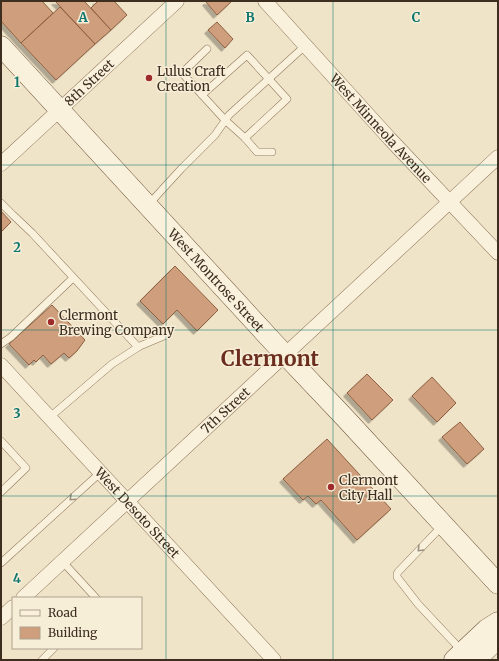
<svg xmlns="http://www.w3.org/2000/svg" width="499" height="661" font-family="Merriweather,serif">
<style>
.building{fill:#cf9f7d;stroke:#8d5f41;filter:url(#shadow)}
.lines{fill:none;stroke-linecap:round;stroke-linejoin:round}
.lane-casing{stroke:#8d765c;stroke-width:8}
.street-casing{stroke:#8d765c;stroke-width:15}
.secondary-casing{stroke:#6f573f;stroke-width:21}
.lane{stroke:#faf1dc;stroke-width:7}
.street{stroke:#faf1dc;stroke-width:14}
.secondary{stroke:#faf1dc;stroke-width:20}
.oneway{stroke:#9c907e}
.grid{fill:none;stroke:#0f766e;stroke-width:1;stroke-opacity:0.55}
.poi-dot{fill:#9e2a2b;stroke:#f7eed8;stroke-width:1.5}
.labels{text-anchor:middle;stroke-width:3;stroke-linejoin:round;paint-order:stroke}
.poi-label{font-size:13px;fill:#3d2e20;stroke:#f7eed8;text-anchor:start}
.street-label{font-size:13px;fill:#3d2e20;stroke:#f7eed8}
.town-label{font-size:21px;font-weight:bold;fill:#6b2e1e;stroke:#f7eed8}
.grid-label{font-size:13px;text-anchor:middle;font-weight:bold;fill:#0f766e;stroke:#f7eed8;stroke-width:3;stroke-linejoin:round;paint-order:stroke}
</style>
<defs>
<filter id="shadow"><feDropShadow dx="-3.5" dy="3.5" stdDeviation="0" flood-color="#0004"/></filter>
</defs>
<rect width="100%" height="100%" fill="#f0e4c8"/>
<!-- building -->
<g class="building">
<path d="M 1,1 L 42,1 L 53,13 L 21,43 L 1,21 Z"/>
<path d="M 55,1 L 84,1 L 111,30 L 95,44 Z"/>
<path d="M 96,1 L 114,1 L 127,15 L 111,30 L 91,8 L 97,2 Z"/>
<path d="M 207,1 L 231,1 L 231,2 L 217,15 L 206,2 Z"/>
<path d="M 60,7 L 95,44 L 56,80 L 21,43 Z"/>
<path d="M 217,22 L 233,39 L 225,48 L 208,30 Z"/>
<path d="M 1,211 L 11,222 L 1,232 Z"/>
<path d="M 175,266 L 218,310 L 197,331 L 177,310 L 163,324 L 140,301 Z"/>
<path d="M 52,305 L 85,340 L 77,351 L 69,358 L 64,353 L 51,364 L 43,355 L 36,362 L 34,360 L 29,365 L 9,344 Z"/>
<path d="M 367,374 L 393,400 L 372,420 L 347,393 Z"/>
<path d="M 432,377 L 456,403 L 437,422 L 412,396 Z"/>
<path d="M 460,422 L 484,449 L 467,464 L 442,437 Z"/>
<path d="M 327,439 L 391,509 L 357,540 L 321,500 L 316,504 L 308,496 L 303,500 L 283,479 Z"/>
</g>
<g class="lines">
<defs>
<g id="lane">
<path d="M 207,49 L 182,73 L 225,120 L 245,138 L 257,152 L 272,152"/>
<path d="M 202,95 L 247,55 L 287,99 L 245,138"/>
<path d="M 1,203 L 13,215 L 32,233 L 138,347"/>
<path d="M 149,204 L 181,169 L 215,135 L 229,115 L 306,45"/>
<path d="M 1,344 L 11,337 L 73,278"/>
<path d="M 50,417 L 112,364 L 140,346 L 166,335"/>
<path d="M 1,441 L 26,468 L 1,492"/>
<path d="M 442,526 L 398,572 L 397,574 L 397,577 L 418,604 L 462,651"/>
<path d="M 62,561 L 96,598"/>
<path d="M 1,563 L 101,472"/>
<path d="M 42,660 L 54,648"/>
</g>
<g id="street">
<path id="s1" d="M 265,1 L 390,139 L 498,253"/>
<path id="s2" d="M 1,164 L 177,1"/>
<path id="s3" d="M 1,365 L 274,660"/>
<path id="s4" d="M 23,598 L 498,157"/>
<path d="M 1,618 L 13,607"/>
</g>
<g id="secondary">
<path id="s5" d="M 1,46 L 275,344 L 346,419 L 498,584"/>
<path d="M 454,660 L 487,629 L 498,622"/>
<path d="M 476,660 L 498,638"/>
</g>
</defs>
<!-- lane casing -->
<use href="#lane" class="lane-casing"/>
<!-- street casing -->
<use href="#street" class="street-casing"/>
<!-- secondary casing -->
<use href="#secondary" class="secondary-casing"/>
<!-- lane -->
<use href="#lane" class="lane"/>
<!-- street -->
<use href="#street" class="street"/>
<!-- secondary -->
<use href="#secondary" class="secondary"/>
</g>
<!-- one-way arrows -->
<defs><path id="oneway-chevron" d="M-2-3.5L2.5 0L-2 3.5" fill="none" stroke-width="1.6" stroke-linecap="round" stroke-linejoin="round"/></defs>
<g class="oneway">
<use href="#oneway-chevron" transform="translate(72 498) rotate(137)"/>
<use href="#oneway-chevron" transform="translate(420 549) rotate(134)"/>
</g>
<!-- grid -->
<path class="grid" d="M 166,1 L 166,660M 333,1 L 333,660M 1,165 L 498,165M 1,330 L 498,330M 1,496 L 498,496"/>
<!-- markers -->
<g class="poi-dot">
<circle cx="149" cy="78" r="4"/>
<circle cx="51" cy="322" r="4"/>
<circle cx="331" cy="487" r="4"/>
</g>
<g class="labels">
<!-- poi labels -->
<g class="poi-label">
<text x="157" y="76">Lulus Craft<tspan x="157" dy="15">Creation</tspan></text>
<text x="59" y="320">Clermont<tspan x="59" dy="15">Brewing Company</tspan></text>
<text x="339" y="485">Clermont<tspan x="339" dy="15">City Hall</tspan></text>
</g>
<!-- street labels -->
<g class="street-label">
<text dy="5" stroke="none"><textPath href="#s2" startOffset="120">8th Street</textPath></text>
<text dy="5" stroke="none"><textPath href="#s1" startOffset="172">West Minneola Avenue</textPath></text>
<text dy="5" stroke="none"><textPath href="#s5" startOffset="318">West Montrose Street</textPath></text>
<text dy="5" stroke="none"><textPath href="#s4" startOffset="276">7th Street</textPath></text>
<text dy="5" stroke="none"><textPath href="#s3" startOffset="201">West Desoto Street</textPath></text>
</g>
<!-- town labels -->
<g class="town-label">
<text x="270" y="366">Clermont</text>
</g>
</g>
<g class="grid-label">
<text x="83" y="22">A</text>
<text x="250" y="22">B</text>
<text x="416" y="22">C</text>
<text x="17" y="87">1</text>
<text x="17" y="252">2</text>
<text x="17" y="418">3</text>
<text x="17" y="583">4</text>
</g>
<!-- border -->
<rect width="499" height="661" fill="none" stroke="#3d2e20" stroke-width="4"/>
<!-- legend -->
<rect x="12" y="597" width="130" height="52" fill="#f7eed8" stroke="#ada18e"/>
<rect x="20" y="610" width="20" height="6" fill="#faf1dc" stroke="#ada18e"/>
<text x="48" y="617" font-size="12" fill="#3d2e20">Road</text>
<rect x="20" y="627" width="20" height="12" fill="#cf9f7d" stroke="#ada18e"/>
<text x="48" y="637" font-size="12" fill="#3d2e20">Building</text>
</svg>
